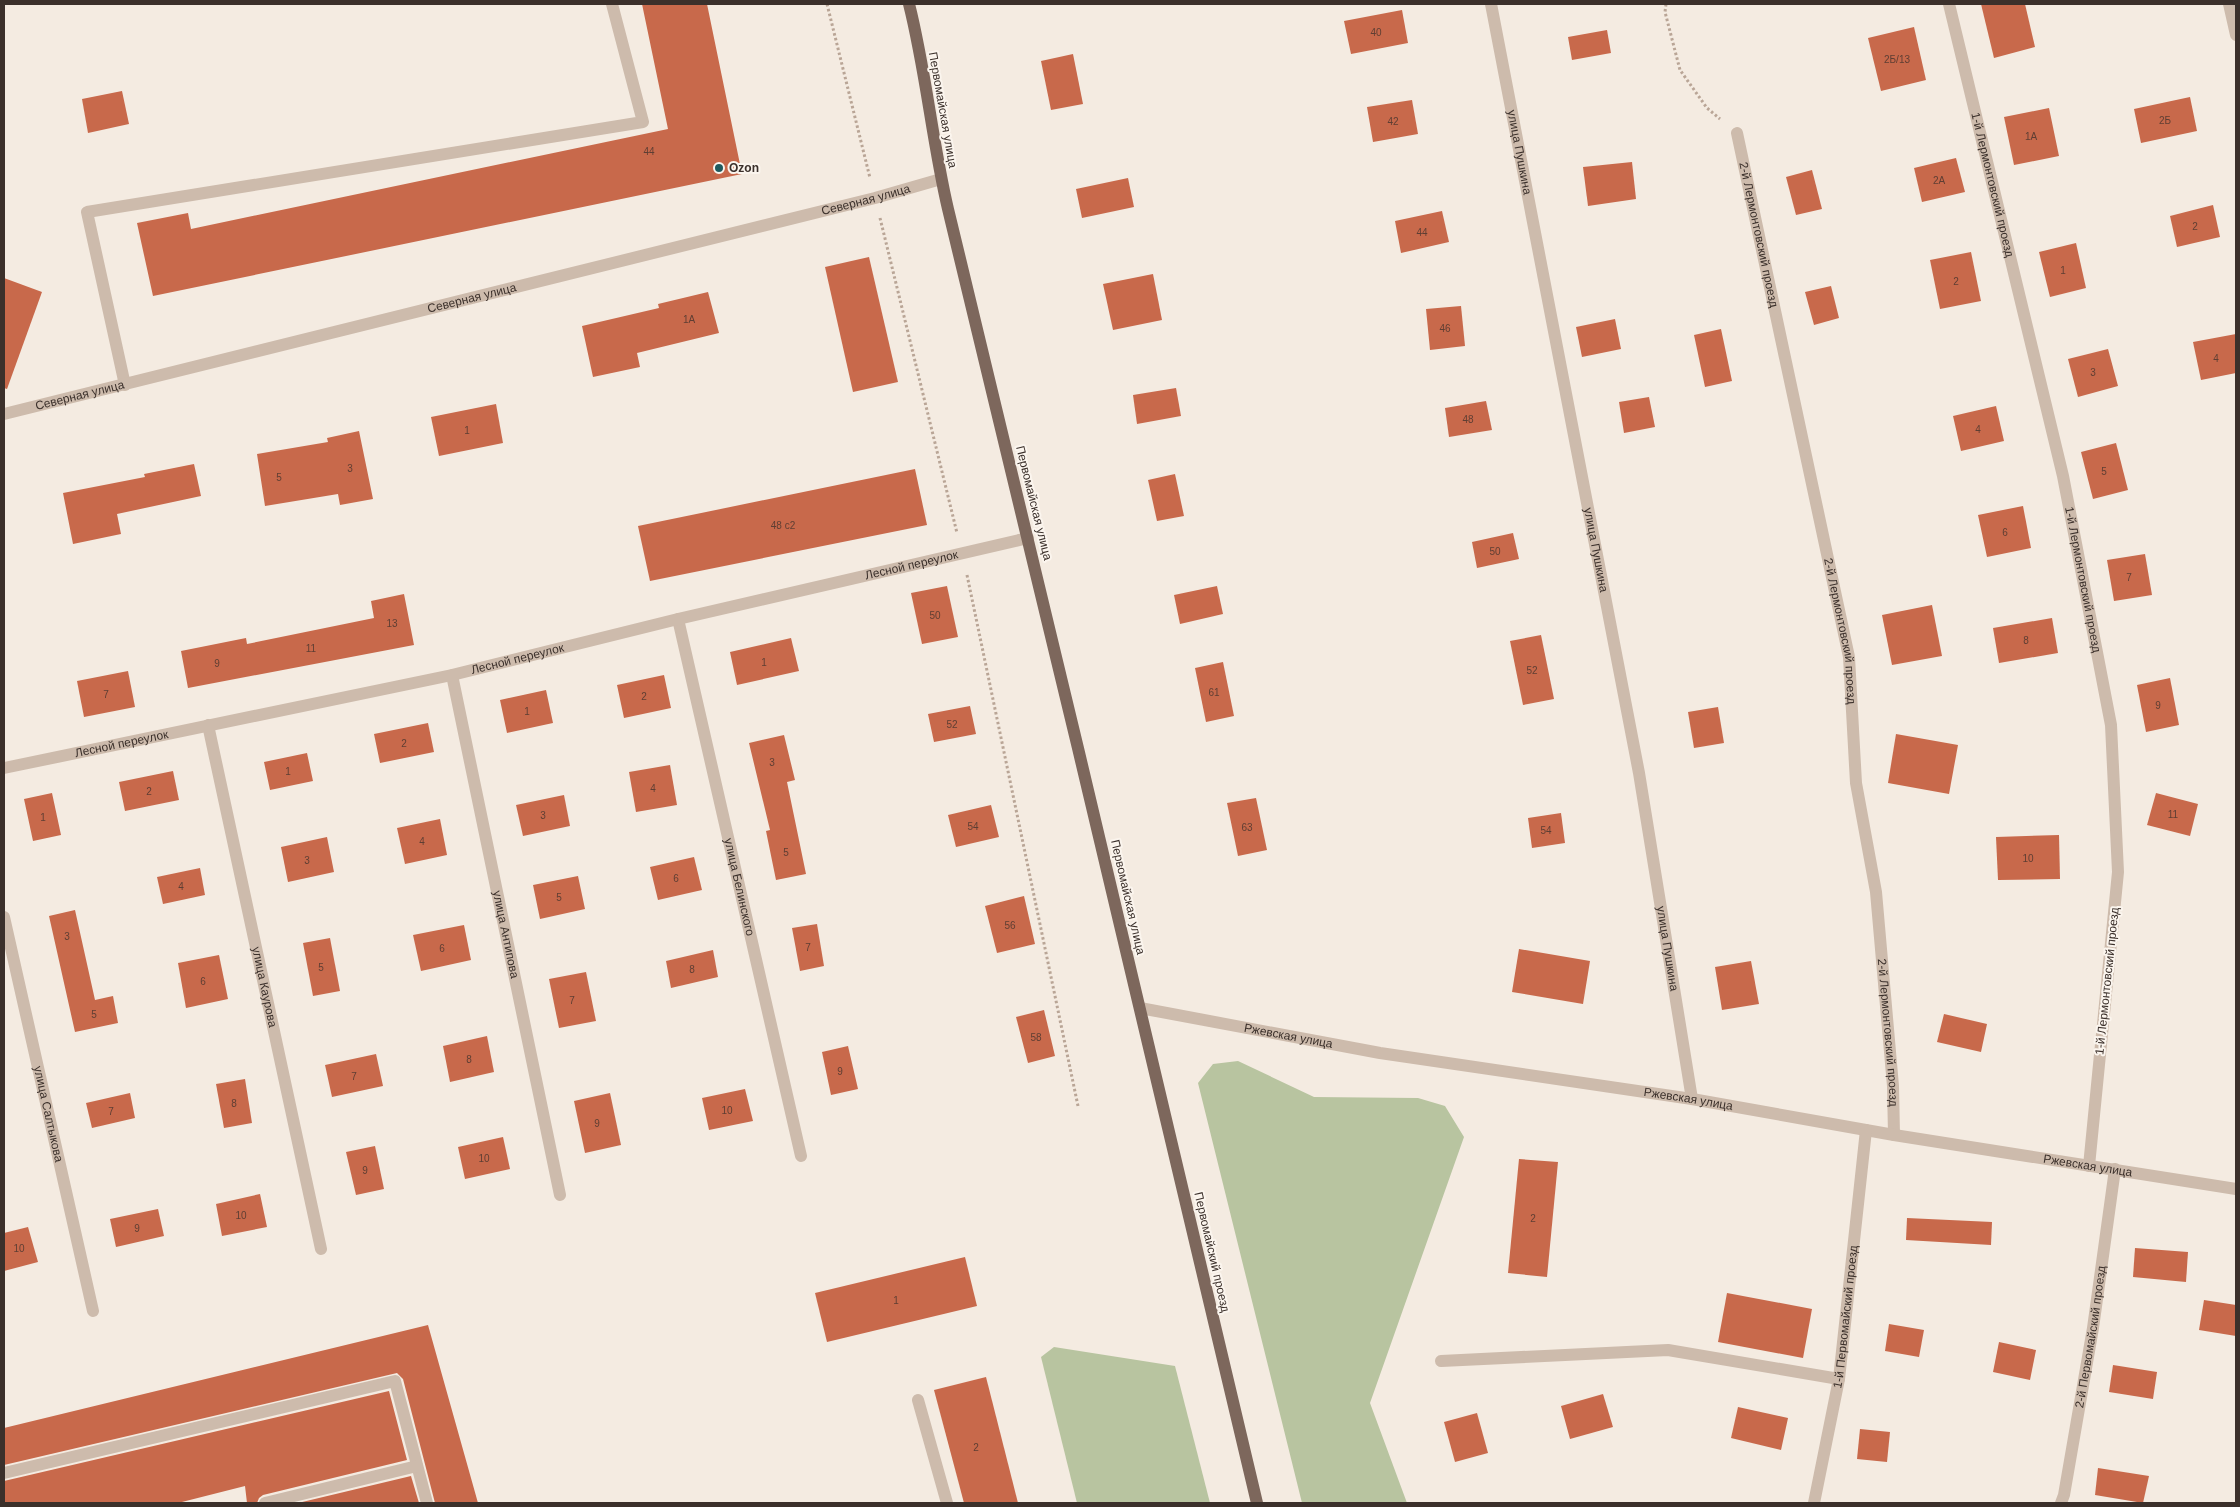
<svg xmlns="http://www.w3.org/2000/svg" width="2240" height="1507" font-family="Arial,sans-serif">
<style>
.green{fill:#b8c4a0}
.building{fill:#c8694b}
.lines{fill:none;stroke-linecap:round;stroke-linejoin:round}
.path{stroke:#b9a596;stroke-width:3;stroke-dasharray:2.5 2.5;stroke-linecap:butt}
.minor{stroke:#cdbbac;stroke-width:12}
.major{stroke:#7d675c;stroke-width:12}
.poi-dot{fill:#1f5a5e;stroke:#fbf5ee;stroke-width:2}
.labels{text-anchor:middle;stroke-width:4;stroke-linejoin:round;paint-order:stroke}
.number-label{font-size:10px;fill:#5e3e33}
.street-label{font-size:12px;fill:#3b302b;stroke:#fbf5ee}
.poi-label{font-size:12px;font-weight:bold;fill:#3b302b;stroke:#fbf5ee;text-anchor:start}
</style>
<rect width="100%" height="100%" fill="#f4ebe1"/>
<!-- green -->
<g class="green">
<path d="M 1238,1061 L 1314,1097 L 1418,1098 L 1445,1106 L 1464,1137 L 1370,1403 L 1407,1503 L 1302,1503 L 1198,1083 L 1213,1064 Z"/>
<path d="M 1054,1347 L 1175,1366 L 1210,1503 L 1077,1503 L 1041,1357 Z"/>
</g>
<!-- building -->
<g class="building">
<path d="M 642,4 L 707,4 L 742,174 L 153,296 L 137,223 L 188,213 L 191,229 L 668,129 Z"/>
<path d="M 1981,4 L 2025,4 L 2035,47 L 1994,58 Z"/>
<path d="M 1402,10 L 1408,43 L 1351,54 L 1344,21 Z"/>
<path d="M 1914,27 L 1926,80 L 1881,91 L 1868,38 Z"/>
<path d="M 1607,30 L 1611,53 L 1572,60 L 1568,37 Z"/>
<path d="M 1073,54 L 1083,104 L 1051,110 L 1041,61 Z"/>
<path d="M 122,91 L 129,124 L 88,133 L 82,99 Z"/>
<path d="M 2190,97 L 2197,131 L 2141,143 L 2134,109 Z"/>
<path d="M 1412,100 L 1418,134 L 1373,142 L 1367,107 Z"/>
<path d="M 2049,108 L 2059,156 L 2014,165 L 2004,117 Z"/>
<path d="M 1956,158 L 1965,192 L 1922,202 L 1914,168 Z"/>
<path d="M 1632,162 L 1636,199 L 1588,206 L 1583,167 Z"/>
<path d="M 1812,170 L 1822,209 L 1796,215 L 1786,177 Z"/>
<path d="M 1128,178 L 1134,207 L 1082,218 L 1076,189 Z"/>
<path d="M 2213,205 L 2220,237 L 2177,247 L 2170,216 Z"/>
<path d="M 1442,211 L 1449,242 L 1401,253 L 1395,221 Z"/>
<path d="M 2076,243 L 2086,288 L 2050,297 L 2039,252 Z"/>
<path d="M 1971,252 L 1981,301 L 1940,309 L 1930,260 Z"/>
<path d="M 869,257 L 898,382 L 853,392 L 825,267 Z"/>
<path d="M 1153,274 L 1162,320 L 1113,330 L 1103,284 Z"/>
<path d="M 4,278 L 42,292 L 7,389 L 4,388 Z"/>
<path d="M 1831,286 L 1839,318 L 1814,325 L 1805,292 Z"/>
<path d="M 708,292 L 719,333 L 637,353 L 640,367 L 593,377 L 582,326 L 659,308 L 658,304 Z"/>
<path d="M 1461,306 L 1465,346 L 1430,350 L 1426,309 Z"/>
<path d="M 1615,319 L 1621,349 L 1582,357 L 1576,327 Z"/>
<path d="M 1721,329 L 1732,381 L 1705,387 L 1694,335 Z"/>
<path d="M 2236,334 L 2236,373 L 2201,380 L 2193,342 Z"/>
<path d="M 2108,349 L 2118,386 L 2078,397 L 2068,359 Z"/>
<path d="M 1176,388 L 1181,416 L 1137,424 L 1133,395 Z"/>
<path d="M 1649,397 L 1655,427 L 1624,433 L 1619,402 Z"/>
<path d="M 1486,401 L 1492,430 L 1449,437 L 1445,408 Z"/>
<path d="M 496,404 L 503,443 L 439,456 L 431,417 Z"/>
<path d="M 1996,406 L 2004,441 L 1961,451 L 1953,416 Z"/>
<path d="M 359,431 L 373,499 L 340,505 L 338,494 L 265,506 L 257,454 L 328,442 L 327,438 Z"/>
<path d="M 2116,443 L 2128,490 L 2093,499 L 2081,452 Z"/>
<path d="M 194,464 L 201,496 L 117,514 L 121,534 L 73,544 L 63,493 L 145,477 L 144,474 Z"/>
<path d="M 915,469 L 927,525 L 650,581 L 638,526 Z"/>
<path d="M 1175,474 L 1184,516 L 1157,521 L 1148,480 Z"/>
<path d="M 2023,506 L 2031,548 L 1987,557 L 1978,515 Z"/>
<path d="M 1513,533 L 1519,559 L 1477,568 L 1472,542 Z"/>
<path d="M 2145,554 L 2152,595 L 2114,601 L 2107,560 Z"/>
<path d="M 947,586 L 958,637 L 922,644 L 911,593 Z"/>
<path d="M 1217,586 L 1223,614 L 1180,624 L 1174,595 Z"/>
<path d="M 404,594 L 414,645 L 188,688 L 181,651 L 246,638 L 247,644 L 374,618 L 371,601 Z"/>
<path d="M 1932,605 L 1942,656 L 1892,665 L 1882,615 Z"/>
<path d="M 2052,618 L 2058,653 L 1999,663 L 1993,628 Z"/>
<path d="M 1541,635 L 1554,699 L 1523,705 L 1510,641 Z"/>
<path d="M 791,638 L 799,671 L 737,685 L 730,652 Z"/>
<path d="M 1223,662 L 1234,716 L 1206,722 L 1195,668 Z"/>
<path d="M 128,671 L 135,707 L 84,717 L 77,681 Z"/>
<path d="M 664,675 L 671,708 L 624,718 L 617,685 Z"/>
<path d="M 2170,678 L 2179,725 L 2146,732 L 2137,685 Z"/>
<path d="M 546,690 L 553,723 L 507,733 L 500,700 Z"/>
<path d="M 970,706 L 976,734 L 934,742 L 928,714 Z"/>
<path d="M 1718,707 L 1724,743 L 1694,748 L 1688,712 Z"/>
<path d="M 428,723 L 434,752 L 380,763 L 374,734 Z"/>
<path d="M 1896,734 L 1958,745 L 1949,794 L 1888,783 Z"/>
<path d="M 784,735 L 795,780 L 787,782 L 806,874 L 776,880 L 766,831 L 770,830 L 749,743 Z"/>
<path d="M 307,753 L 313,781 L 270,790 L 264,762 Z"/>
<path d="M 670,765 L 677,805 L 636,812 L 629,772 Z"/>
<path d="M 173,771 L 179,800 L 125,811 L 119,782 Z"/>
<path d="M 52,793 L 61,835 L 33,841 L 24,799 Z"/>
<path d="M 2156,793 L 2198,804 L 2190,836 L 2147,825 Z"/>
<path d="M 564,795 L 570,826 L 523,836 L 516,805 Z"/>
<path d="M 1256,798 L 1267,850 L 1238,856 L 1227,803 Z"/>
<path d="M 991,805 L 999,837 L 956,847 L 948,815 Z"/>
<path d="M 1561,813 L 1565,843 L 1532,848 L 1528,818 Z"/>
<path d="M 440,819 L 447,855 L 405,864 L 397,828 Z"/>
<path d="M 2059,835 L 2060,879 L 1998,880 L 1996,837 Z"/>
<path d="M 327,837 L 334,872 L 288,882 L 281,847 Z"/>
<path d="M 694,857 L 702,890 L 658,900 L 650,867 Z"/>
<path d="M 200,868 L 205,895 L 163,904 L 157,877 Z"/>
<path d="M 578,876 L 585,909 L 540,919 L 533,885 Z"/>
<path d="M 1024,896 L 1035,944 L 997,953 L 985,906 Z"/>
<path d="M 75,910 L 95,1000 L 113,996 L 118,1023 L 75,1032 L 49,916 Z"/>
<path d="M 817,924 L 824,966 L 800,971 L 792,928 Z"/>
<path d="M 464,925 L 471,960 L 421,971 L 413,935 Z"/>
<path d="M 330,938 L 340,991 L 313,996 L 303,943 Z"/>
<path d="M 1519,949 L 1590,961 L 1583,1004 L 1512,992 Z"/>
<path d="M 713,950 L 718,977 L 671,988 L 666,961 Z"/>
<path d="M 219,955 L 228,999 L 186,1008 L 178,963 Z"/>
<path d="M 1751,961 L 1759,1004 L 1722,1010 L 1715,967 Z"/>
<path d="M 586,972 L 596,1021 L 559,1028 L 549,979 Z"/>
<path d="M 1044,1010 L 1055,1056 L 1028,1063 L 1016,1017 Z"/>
<path d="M 1944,1014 L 1987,1024 L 1981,1052 L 1937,1042 Z"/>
<path d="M 487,1036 L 494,1072 L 450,1082 L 443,1046 Z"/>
<path d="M 848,1046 L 858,1089 L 831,1095 L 822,1052 Z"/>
<path d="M 376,1054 L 383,1086 L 332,1097 L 325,1065 Z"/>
<path d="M 245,1079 L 252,1123 L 224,1128 L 216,1084 Z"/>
<path d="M 745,1089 L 753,1121 L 709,1130 L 702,1098 Z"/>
<path d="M 130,1093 L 135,1118 L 92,1128 L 86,1103 Z"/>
<path d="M 610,1093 L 621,1145 L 585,1153 L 574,1101 Z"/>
<path d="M 503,1137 L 510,1169 L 465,1179 L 458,1147 Z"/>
<path d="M 375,1146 L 384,1189 L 356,1195 L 346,1152 Z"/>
<path d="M 1519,1159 L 1558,1162 L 1547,1277 L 1508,1273 Z"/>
<path d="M 260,1194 L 267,1227 L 222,1236 L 216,1204 Z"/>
<path d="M 158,1209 L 164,1236 L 116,1247 L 110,1219 Z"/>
<path d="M 1907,1218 L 1992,1222 L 1991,1245 L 1906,1240 Z"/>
<path d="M 28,1227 L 38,1262 L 4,1271 L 4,1233 Z"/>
<path d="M 2135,1248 L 2188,1252 L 2186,1282 L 2133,1277 Z"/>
<path d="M 965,1257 L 977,1306 L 827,1342 L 815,1293 Z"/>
<path d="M 1727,1293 L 1812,1309 L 1803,1358 L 1718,1342 Z"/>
<path d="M 2204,1300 L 2236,1305 L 2236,1336 L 2199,1330 Z"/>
<path d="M 1889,1324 L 1924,1330 L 1919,1357 L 1885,1351 Z"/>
<path d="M 428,1325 L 478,1503 L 435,1503 L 403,1379 L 397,1373 L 4,1465 L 4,1428 Z"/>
<path d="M 1999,1342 L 2036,1350 L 2030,1380 L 1993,1372 Z"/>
<path d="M 2113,1365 L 2157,1372 L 2153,1399 L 2109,1392 Z"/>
<path d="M 986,1377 L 1018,1503 L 964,1503 L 934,1390 Z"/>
<path d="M 389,1391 L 407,1460 L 263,1495 L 259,1498 L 257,1503 L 247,1503 L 245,1486 L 178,1503 L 4,1503 L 4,1481 Z"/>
<path d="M 1603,1394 L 1613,1427 L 1570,1439 L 1561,1406 Z"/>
<path d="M 1738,1407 L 1788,1418 L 1781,1450 L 1731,1438 Z"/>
<path d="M 1477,1413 L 1488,1453 L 1455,1462 L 1444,1422 Z"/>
<path d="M 1860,1429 L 1890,1432 L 1887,1462 L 1857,1459 Z"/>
<path d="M 2098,1468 L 2149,1476 L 2143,1503 L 2095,1495 Z"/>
<path d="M 411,1476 L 419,1503 L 298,1503 Z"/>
</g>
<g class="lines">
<!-- path -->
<g class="path">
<path d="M 827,4 L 870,178"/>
<path d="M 1666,4 L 1665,12 L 1680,70 L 1707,108 L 1720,119"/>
<path d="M 880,218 L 957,533"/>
<path d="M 967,575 L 1078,1106"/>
</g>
<!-- minor -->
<g class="minor">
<path id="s1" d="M 1491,4 L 1639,773 L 1692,1099"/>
<path id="s2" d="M 1949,4 L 2063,476 L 2111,725 L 2118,872 L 2089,1166"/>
<path d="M 2229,4 L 2236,35"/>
<path id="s3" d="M 1737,133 L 1849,657 L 1856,783 L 1876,892 L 1893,1086 L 1894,1135"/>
<path d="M 125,385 L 87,212 L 643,122 L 612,4"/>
<path id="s4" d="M 4,414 L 875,198 L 941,179"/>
<path id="s5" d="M 678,619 L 801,1156"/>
<path id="s6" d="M 452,675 L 560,1195"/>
<path id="s7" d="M 208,725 L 321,1249"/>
<path id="s8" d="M 4,768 L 452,675 L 678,619 L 1028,538"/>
<path id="s9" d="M 4,917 L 93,1311"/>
<path id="s10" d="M 1140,1008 L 1380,1053 L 1692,1099 L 1894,1135 L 2236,1189"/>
<path d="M 1441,1361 L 1668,1350 L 1839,1379"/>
<path d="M 918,1400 L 947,1503"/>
<path d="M 4,1473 L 395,1381 L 427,1503"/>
<path d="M 265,1503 L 417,1466"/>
<path id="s11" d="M 1814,1503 L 1839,1379 L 1866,1130"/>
<path id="s12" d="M 2061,1503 L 2064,1495 L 2093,1328 L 2115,1169"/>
</g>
<!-- major -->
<path class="major" d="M 909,4 C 926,71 932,141 948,209 C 1053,640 1155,1071 1257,1503"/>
</g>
<!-- markers -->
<circle class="poi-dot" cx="719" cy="168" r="5"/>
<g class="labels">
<!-- number labels -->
<g class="number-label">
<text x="1376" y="36">40</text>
<text x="1897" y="63">2Б/13</text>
<text x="2165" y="124">2Б</text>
<text x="1393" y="125">42</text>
<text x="2031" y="140">1А</text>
<text x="649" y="155">44</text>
<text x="1939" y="184">2А</text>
<text x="2195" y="230">2</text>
<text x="1422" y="236">44</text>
<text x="2063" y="274">1</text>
<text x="1956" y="285">2</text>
<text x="689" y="323">1А</text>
<text x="1445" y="332">46</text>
<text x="2216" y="362">4</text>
<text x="2093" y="376">3</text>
<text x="1468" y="423">48</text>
<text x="1978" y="433">4</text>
<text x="467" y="434">1</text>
<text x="350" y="472">3</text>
<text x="2104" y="475">5</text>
<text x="279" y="481">5</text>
<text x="783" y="529">48 с2</text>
<text x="2005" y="536">6</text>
<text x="1495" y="555">50</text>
<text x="2129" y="581">7</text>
<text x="935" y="619">50</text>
<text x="392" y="627">13</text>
<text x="2026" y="644">8</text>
<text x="311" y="652">11</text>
<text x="764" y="666">1</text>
<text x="217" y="667">9</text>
<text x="1532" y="674">52</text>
<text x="1214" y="696">61</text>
<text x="106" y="698">7</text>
<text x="644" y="700">2</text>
<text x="2158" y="709">9</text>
<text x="527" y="715">1</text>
<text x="952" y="728">52</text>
<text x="404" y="747">2</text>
<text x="772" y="766">3</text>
<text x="288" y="775">1</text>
<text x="653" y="792">4</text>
<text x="149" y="795">2</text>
<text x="2173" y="818">11</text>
<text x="543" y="819">3</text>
<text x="43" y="821">1</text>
<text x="973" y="830">54</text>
<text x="1247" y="831">63</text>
<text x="1546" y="834">54</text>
<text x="422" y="845">4</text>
<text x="786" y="856">5</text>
<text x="2028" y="862">10</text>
<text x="307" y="864">3</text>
<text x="676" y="882">6</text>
<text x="181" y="890">4</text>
<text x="559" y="901">5</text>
<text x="1010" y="929">56</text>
<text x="67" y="940">3</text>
<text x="808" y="951">7</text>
<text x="442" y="952">6</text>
<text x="321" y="971">5</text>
<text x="692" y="973">8</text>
<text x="203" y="985">6</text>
<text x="572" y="1004">7</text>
<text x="94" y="1018">5</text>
<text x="1036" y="1041">58</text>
<text x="469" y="1063">8</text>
<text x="840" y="1075">9</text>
<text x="354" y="1080">7</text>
<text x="234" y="1107">8</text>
<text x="727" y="1114">10</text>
<text x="111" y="1115">7</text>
<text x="597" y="1127">9</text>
<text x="484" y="1162">10</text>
<text x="365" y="1174">9</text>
<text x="241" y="1219">10</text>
<text x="1533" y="1222">2</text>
<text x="137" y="1232">9</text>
<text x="19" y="1252">10</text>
<text x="896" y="1304">1</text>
<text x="976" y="1451">2</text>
</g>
<!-- street labels -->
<g class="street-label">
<text transform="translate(943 110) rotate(80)" y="4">Первомайская улица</text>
<text dy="4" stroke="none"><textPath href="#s1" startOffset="151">улица Пушкина</textPath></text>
<text dy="4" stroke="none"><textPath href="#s2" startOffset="186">1-й Лермонтовский проезд</textPath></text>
<text dy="4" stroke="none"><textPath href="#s4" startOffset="888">Северная улица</textPath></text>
<text dy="4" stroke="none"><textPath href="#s3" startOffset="104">2-й Лермонтовский проезд</textPath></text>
<text dy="4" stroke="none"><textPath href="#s4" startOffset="482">Северная улица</textPath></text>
<text dy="4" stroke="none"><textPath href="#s4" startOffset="78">Северная улица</textPath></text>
<text transform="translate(1034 503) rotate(76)" y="4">Первомайская улица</text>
<text dy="4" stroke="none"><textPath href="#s1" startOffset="556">улица Пушкина</textPath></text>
<text dy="4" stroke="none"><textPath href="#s8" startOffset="930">Лесной переулок</textPath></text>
<text dy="4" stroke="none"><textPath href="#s2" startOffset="591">1-й Лермонтовский проезд</textPath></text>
<text dy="4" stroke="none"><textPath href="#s3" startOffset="509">2-й Лермонтовский проезд</textPath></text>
<text dy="4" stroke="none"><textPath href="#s8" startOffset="525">Лесной переулок</textPath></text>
<text dy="4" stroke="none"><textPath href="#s8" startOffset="120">Лесной переулок</textPath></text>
<text dy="4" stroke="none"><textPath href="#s5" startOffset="275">улица Белинского</textPath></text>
<text transform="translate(1128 897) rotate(77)" y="4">Первомайская улица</text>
<text dy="4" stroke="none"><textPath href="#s6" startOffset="265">улица Антипова</textPath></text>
<text dy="4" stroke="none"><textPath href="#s1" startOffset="961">улица Пушкина</textPath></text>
<text transform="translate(2107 981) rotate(-84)" y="4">1-й Лермонтовский проезд</text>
<text dy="4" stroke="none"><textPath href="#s7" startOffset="268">улица Каурова</textPath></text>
<text dy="4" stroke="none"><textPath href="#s3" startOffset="914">2-й Лермонтовский проезд</textPath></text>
<text dy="4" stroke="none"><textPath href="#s10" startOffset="151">Ржевская улица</textPath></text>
<text dy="4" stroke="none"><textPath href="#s10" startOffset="556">Ржевская улица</textPath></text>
<text dy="4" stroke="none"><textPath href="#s9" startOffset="202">улица Салтыкова</textPath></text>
<text dy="4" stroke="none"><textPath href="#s10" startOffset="961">Ржевская улица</textPath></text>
<text transform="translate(1212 1252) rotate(77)" y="4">Первомайский проезд</text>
<text dy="4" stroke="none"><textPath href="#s11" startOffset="189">1-й Первомайский проезд</textPath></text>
<text dy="4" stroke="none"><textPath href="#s12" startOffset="169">2-й Первомайский проезд</textPath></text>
</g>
<!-- poi labels -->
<g class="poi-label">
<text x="729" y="172">Ozon</text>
</g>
</g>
<!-- border -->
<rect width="2240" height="1507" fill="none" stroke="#3b302b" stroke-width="10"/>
</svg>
